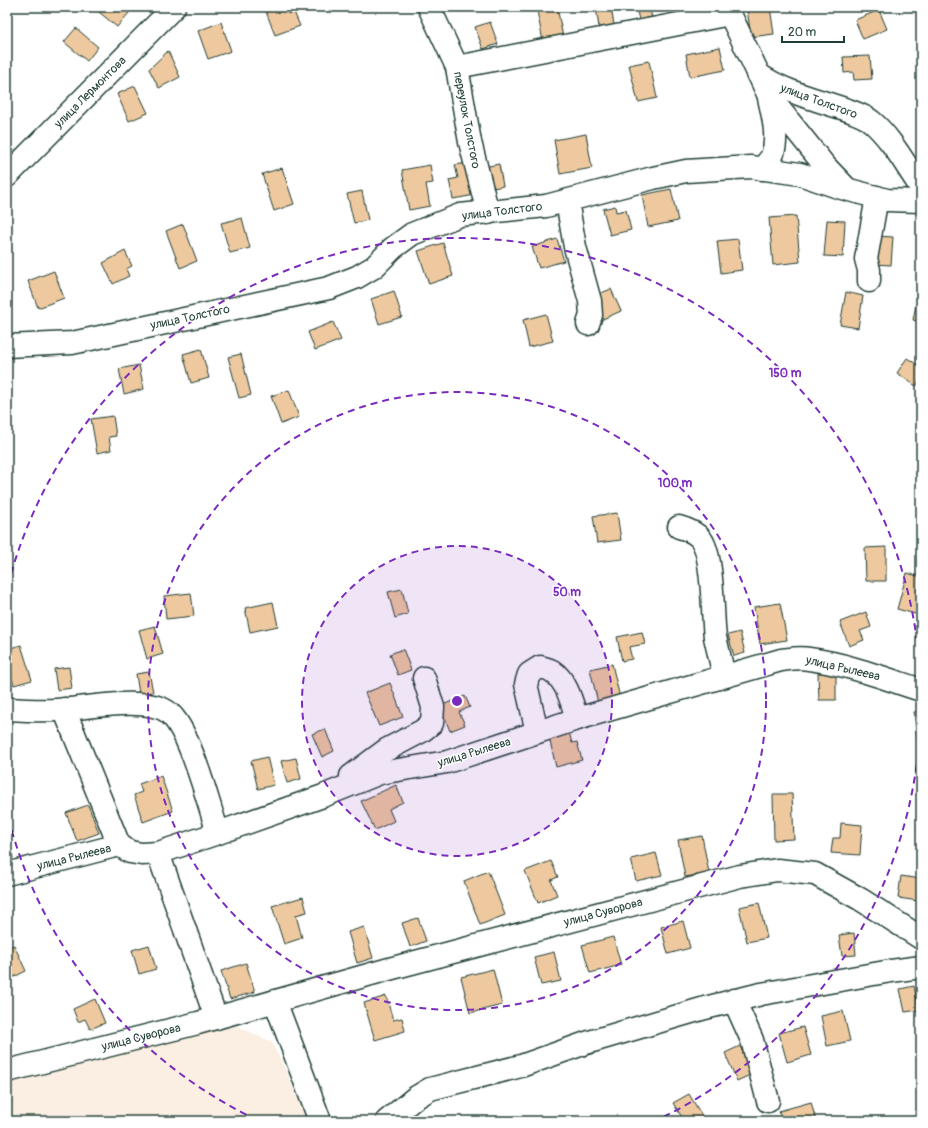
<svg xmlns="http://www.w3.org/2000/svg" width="928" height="1128" font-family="Pangolin,sans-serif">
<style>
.built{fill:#faefe2}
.building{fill:#eec99f;stroke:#1f3d34}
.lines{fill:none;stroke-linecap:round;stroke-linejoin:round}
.minor-casing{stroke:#1f3d34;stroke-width:25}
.minor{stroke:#fff;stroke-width:22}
.ring{fill:none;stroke:#7b2cbf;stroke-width:2;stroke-dasharray:7 5}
.labels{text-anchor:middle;stroke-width:3;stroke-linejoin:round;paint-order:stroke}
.street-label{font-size:12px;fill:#1f3d34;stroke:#fff}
.centre{fill:#7b2cbf;stroke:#fff;stroke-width:2}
.ring-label{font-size:12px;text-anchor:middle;font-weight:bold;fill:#7b2cbf;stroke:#fff;stroke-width:3;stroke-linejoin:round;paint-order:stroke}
</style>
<rect width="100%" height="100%" fill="#fff"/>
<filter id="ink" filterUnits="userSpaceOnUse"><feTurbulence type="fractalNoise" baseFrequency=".025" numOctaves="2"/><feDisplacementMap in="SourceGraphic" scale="8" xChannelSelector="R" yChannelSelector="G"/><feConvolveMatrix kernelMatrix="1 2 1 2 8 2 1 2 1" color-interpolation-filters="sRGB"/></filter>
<g filter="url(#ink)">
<!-- built -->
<path class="built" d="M 236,1025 L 271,1042 L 284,1066 L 307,1121 L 7,1121 L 7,1082 Z"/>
<!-- building -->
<g class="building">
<path d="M 103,7 L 121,7 L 129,13 L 117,27 L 99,12 Z"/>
<path d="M 270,7 L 285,7 L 288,14 L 294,12 L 300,26 L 275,35 L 265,9 Z"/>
<path d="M 557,7 L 563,37 L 543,41 L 537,11 Z"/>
<path d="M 596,7 L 611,7 L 614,25 L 599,28 Z"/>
<path d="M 636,7 L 649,7 L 652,17 L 639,20 Z"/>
<path d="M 683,7 L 702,7 L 684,11 Z"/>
<path d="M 761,7 L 770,7 L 774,34 L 751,37 L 747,9 Z"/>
<path d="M 879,10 L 887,29 L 863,39 L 855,20 Z"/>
<path d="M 221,22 L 231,51 L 208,59 L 198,31 Z"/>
<path d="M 490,22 L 498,44 L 483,49 L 475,27 Z"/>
<path d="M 76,28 L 98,47 L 87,61 L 64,42 Z"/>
<path d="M 720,47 L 725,70 L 690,77 L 686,54 Z"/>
<path d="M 168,51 L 180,77 L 159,88 L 149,69 Z"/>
<path d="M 870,56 L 872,79 L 854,80 L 853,72 L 844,73 L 843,57 Z"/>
<path d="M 649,61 L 657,98 L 638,102 L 629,65 Z"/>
<path d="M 135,86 L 148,113 L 129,121 L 117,94 Z"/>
<path d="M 586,134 L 592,168 L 560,174 L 554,140 Z"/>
<path d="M 468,163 L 475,195 L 453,199 L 449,180 L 458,178 L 455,165 Z"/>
<path d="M 499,164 L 503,186 L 488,189 L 484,167 Z"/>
<path d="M 430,165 L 433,183 L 426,184 L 430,206 L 409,210 L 402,170 Z"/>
<path d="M 282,168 L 294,204 L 274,211 L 262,174 Z"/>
<path d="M 671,189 L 678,221 L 648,227 L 642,195 Z"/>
<path d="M 362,191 L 368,220 L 354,223 L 347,194 Z"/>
<path d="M 615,206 L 616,212 L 626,210 L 631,230 L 610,235 L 603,209 Z"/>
<path d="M 796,216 L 800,262 L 773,265 L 769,218 Z"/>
<path d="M 242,218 L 250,248 L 230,253 L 221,223 Z"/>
<path d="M 827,220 L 845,221 L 843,257 L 824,256 Z"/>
<path d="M 183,224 L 197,261 L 180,268 L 166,231 Z"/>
<path d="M 877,236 L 893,237 L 891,265 L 874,264 Z"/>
<path d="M 557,239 L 564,261 L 539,268 L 532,247 Z"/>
<path d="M 738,239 L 742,270 L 721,273 L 717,241 Z"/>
<path d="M 443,243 L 453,276 L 429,284 L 418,251 Z"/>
<path d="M 125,251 L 132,266 L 126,269 L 129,276 L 113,284 L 103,263 Z"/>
<path d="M 54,271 L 64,298 L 38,308 L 28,281 Z"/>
<path d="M 611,289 L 621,311 L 603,319 L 594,296 Z"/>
<path d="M 919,289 L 921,290 L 921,322 L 913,320 Z"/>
<path d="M 394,291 L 402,317 L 379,324 L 371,299 Z"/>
<path d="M 846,292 L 863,296 L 858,328 L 840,325 Z"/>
<path d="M 546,314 L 553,341 L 529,347 L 523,320 Z"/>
<path d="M 333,322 L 341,340 L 315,350 L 308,332 Z"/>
<path d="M 201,349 L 209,378 L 191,383 L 183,354 Z"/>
<path d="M 241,354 L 251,395 L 239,398 L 228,357 Z"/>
<path d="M 907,358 L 921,367 L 921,379 L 916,386 L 897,373 Z"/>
<path d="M 139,365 L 144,389 L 124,394 L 119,369 Z"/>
<path d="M 289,390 L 299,417 L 281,424 L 271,396 Z"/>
<path d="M 113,416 L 116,436 L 109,437 L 111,450 L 97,453 L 91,419 Z"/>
<path d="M 617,513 L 621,540 L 597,543 L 593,516 Z"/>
<path d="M 886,547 L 886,581 L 866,581 L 865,548 Z"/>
<path d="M 907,573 L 921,577 L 921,605 L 919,615 L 897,609 Z"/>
<path d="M 402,589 L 408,614 L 395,618 L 388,592 Z"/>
<path d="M 191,593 L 194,616 L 166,619 L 164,596 Z"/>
<path d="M 273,602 L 278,626 L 250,632 L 245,608 Z"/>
<path d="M 780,603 L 787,640 L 760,644 L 754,607 Z"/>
<path d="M 866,612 L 871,627 L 860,631 L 864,640 L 849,646 L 840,622 Z"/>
<path d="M 155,626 L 163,654 L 147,659 L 139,630 Z"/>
<path d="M 642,632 L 645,644 L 629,647 L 632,659 L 622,661 L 617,637 Z"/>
<path d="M 740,632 L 745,653 L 734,656 L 728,635 Z"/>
<path d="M 21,645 L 32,680 L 14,685 L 7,664 L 7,649 Z"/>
<path d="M 403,649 L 411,670 L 398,675 L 390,654 Z"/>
<path d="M 612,664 L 620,698 L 598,703 L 590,669 Z"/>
<path d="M 69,667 L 72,688 L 57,690 L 54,669 Z"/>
<path d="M 149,672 L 153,692 L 139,694 L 136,674 Z"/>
<path d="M 818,673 L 836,673 L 836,700 L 819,700 Z"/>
<path d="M 390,683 L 403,717 L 379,726 L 365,693 Z"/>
<path d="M 465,696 L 470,707 L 459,712 L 465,725 L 450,731 L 440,706 Z"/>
<path d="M 921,711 L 921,745 L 918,746 L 914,712 Z"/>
<path d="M 325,729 L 334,751 L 322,757 L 312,734 Z"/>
<path d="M 569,732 L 572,743 L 577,742 L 582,760 L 556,767 L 549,737 Z"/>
<path d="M 267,757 L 274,785 L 258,789 L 251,761 Z"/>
<path d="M 296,758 L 301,779 L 287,783 L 281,761 Z"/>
<path d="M 161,776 L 173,811 L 143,822 L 134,795 L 142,792 L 139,784 Z"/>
<path d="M 396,785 L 403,802 L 389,809 L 394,821 L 375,830 L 361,801 Z"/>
<path d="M 773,794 L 792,794 L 794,839 L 774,840 Z"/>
<path d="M 88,805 L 99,833 L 77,841 L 66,813 Z"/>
<path d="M 919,809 L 921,809 L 921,833 L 918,833 Z"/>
<path d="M 841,823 L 862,825 L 860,855 L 831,853 L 833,838 L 840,838 Z"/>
<path d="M 7,835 L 13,858 L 7,860 Z"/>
<path d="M 702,836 L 709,873 L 685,877 L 678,840 Z"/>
<path d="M 656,853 L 662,875 L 636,881 L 631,859 Z"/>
<path d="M 551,861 L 558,877 L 551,880 L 557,895 L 538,903 L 525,871 Z"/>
<path d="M 488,871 L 505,915 L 480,925 L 464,881 Z"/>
<path d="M 901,876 L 921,879 L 919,901 L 898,898 Z"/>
<path d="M 303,897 L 307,912 L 296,915 L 302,938 L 284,944 L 272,906 Z"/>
<path d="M 759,903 L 767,938 L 747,942 L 739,907 Z"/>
<path d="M 418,918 L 426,941 L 410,947 L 402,923 Z"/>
<path d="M 683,921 L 690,948 L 668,954 L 661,927 Z"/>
<path d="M 364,927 L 373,958 L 357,963 L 348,932 Z"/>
<path d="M 854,933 L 856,955 L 842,956 L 839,935 Z"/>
<path d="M 613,937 L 621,965 L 590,973 L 582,945 Z"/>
<path d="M 14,945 L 26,971 L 10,979 L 7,973 L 7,948 Z"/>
<path d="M 149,945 L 156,969 L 139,974 L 132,950 Z"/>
<path d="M 554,952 L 561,981 L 541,985 L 534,957 Z"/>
<path d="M 246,963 L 255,992 L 230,999 L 221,971 Z"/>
<path d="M 493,969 L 502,1005 L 470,1013 L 461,977 Z"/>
<path d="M 914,986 L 919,1010 L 905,1012 L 900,989 Z"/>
<path d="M 386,996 L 393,1020 L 402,1018 L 405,1031 L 375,1040 L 364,1003 Z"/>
<path d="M 95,999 L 105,1023 L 90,1029 L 85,1019 L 78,1022 L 73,1009 Z"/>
<path d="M 843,1011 L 850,1041 L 827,1046 L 821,1016 Z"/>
<path d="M 803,1027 L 811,1055 L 787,1062 L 779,1033 Z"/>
<path d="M 740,1046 L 752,1074 L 737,1081 L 725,1053 Z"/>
<path d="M 689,1094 L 705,1121 L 680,1121 L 683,1119 L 673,1103 Z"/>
<path d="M 811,1102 L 816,1121 L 782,1121 L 779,1111 Z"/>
<path d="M 640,1117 L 643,1121 L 633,1121 Z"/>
</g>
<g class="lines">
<defs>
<g id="minor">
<path d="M 429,7 L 457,67 L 470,142 L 488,213"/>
<path d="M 728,7 L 730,14 L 769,96 L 825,166 L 847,189"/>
<path d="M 457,67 L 730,14"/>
<path d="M 758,74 C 780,89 804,96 829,104 C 841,108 861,113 871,121 C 891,138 903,161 918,183 L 921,186"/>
<path d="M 762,169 C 765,165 770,160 772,156 C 779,138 773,116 769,98"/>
<path d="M 7,176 L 174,7"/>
<path d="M 567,201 L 575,247 L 590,301 L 591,315 L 588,324"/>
<path d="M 869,281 L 869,270 L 866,259 L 877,197"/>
<path d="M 7,346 L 72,343 L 329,288 L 357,277 L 374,267 L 393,248 L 412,234 L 460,215 L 546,206 L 653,178 L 686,171 L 751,167 L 800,174 L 838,187 L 887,200 L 921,201"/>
<path d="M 679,527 C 686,529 695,532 700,538 C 714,553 712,616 715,637 C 718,650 721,663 724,676"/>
<path d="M 7,709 C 23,710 40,711 56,710 C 83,709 147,695 169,713 C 190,730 209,806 218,833"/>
<path d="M 64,709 L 119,845"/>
<path d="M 537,732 L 526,684 L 529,674 L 540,667 C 544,668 549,669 552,671 C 567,681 572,703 577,719"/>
<path d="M 351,776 L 386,750 L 422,731 L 432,723 L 433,707 L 424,678"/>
<path d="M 158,853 L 216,1018"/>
<path d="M 7,874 L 119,845 L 130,852 L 142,854 L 158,853 L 218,833 L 323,796 L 380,773 L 447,762 L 577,719 L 781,660 C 790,659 800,657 809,659 C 847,664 884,678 921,690"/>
<path d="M 734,1000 L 752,1040 L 768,1101"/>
<path d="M 275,1001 L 320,1121"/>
<path d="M 7,1071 L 198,1023 L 389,969 L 740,876 L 777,870 L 815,874 L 860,899 L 921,938"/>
<path d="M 387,1121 L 415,1098 L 430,1089 L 521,1066 L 586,1043 L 705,1008 L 761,994 L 891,971 L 921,967"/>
</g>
</defs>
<!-- minor casing -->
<use href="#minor" class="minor-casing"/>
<!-- minor -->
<use href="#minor" class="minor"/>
</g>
</g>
<!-- distance rings -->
<circle cx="457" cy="701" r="155" fill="#7b2cbf" fill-opacity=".12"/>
<g class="ring">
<circle cx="457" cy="701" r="155"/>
<circle cx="457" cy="701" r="309"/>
<path d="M921 705A464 464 0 0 1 657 1120M257 1120A464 464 0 0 1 8 817M8 585A464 464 0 0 1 921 697"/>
</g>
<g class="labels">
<!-- street labels -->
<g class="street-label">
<text transform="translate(90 92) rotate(-45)" y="4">улица Лермонтова</text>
<text transform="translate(819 101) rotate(20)" y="4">улица Толстого</text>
<text transform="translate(467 120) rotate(79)" y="4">переулок Толстого</text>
<text transform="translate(502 211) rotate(-7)" y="4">улица Толстого</text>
<text transform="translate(190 317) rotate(-12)" y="4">улица Толстого</text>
<text transform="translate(843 668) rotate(13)" y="4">улица Рылеева</text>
<text transform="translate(474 752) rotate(-17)" y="4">улица Рылеева</text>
<text transform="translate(74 857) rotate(-14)" y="4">улица Рылеева</text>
<text transform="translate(603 912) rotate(-15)" y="4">улица Суворова</text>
<text transform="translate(141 1037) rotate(-14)" y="4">улица Суворова</text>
</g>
</g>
<circle cx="457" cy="701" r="6" class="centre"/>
<g class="ring-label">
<text x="785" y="377">150 m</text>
<text x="675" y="487">100 m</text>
<text x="567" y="596">50 m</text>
</g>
<!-- margin -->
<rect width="928" height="1128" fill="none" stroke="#fff" stroke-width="24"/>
<rect x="12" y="12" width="904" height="1104" fill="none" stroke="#1f3d34" stroke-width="1.5" filter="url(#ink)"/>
<!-- scale -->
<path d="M782 36v6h62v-6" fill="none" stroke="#1f3d34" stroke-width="2"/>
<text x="788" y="36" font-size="12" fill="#1f3d34" stroke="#ffffff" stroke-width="3" paint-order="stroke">20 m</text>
</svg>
